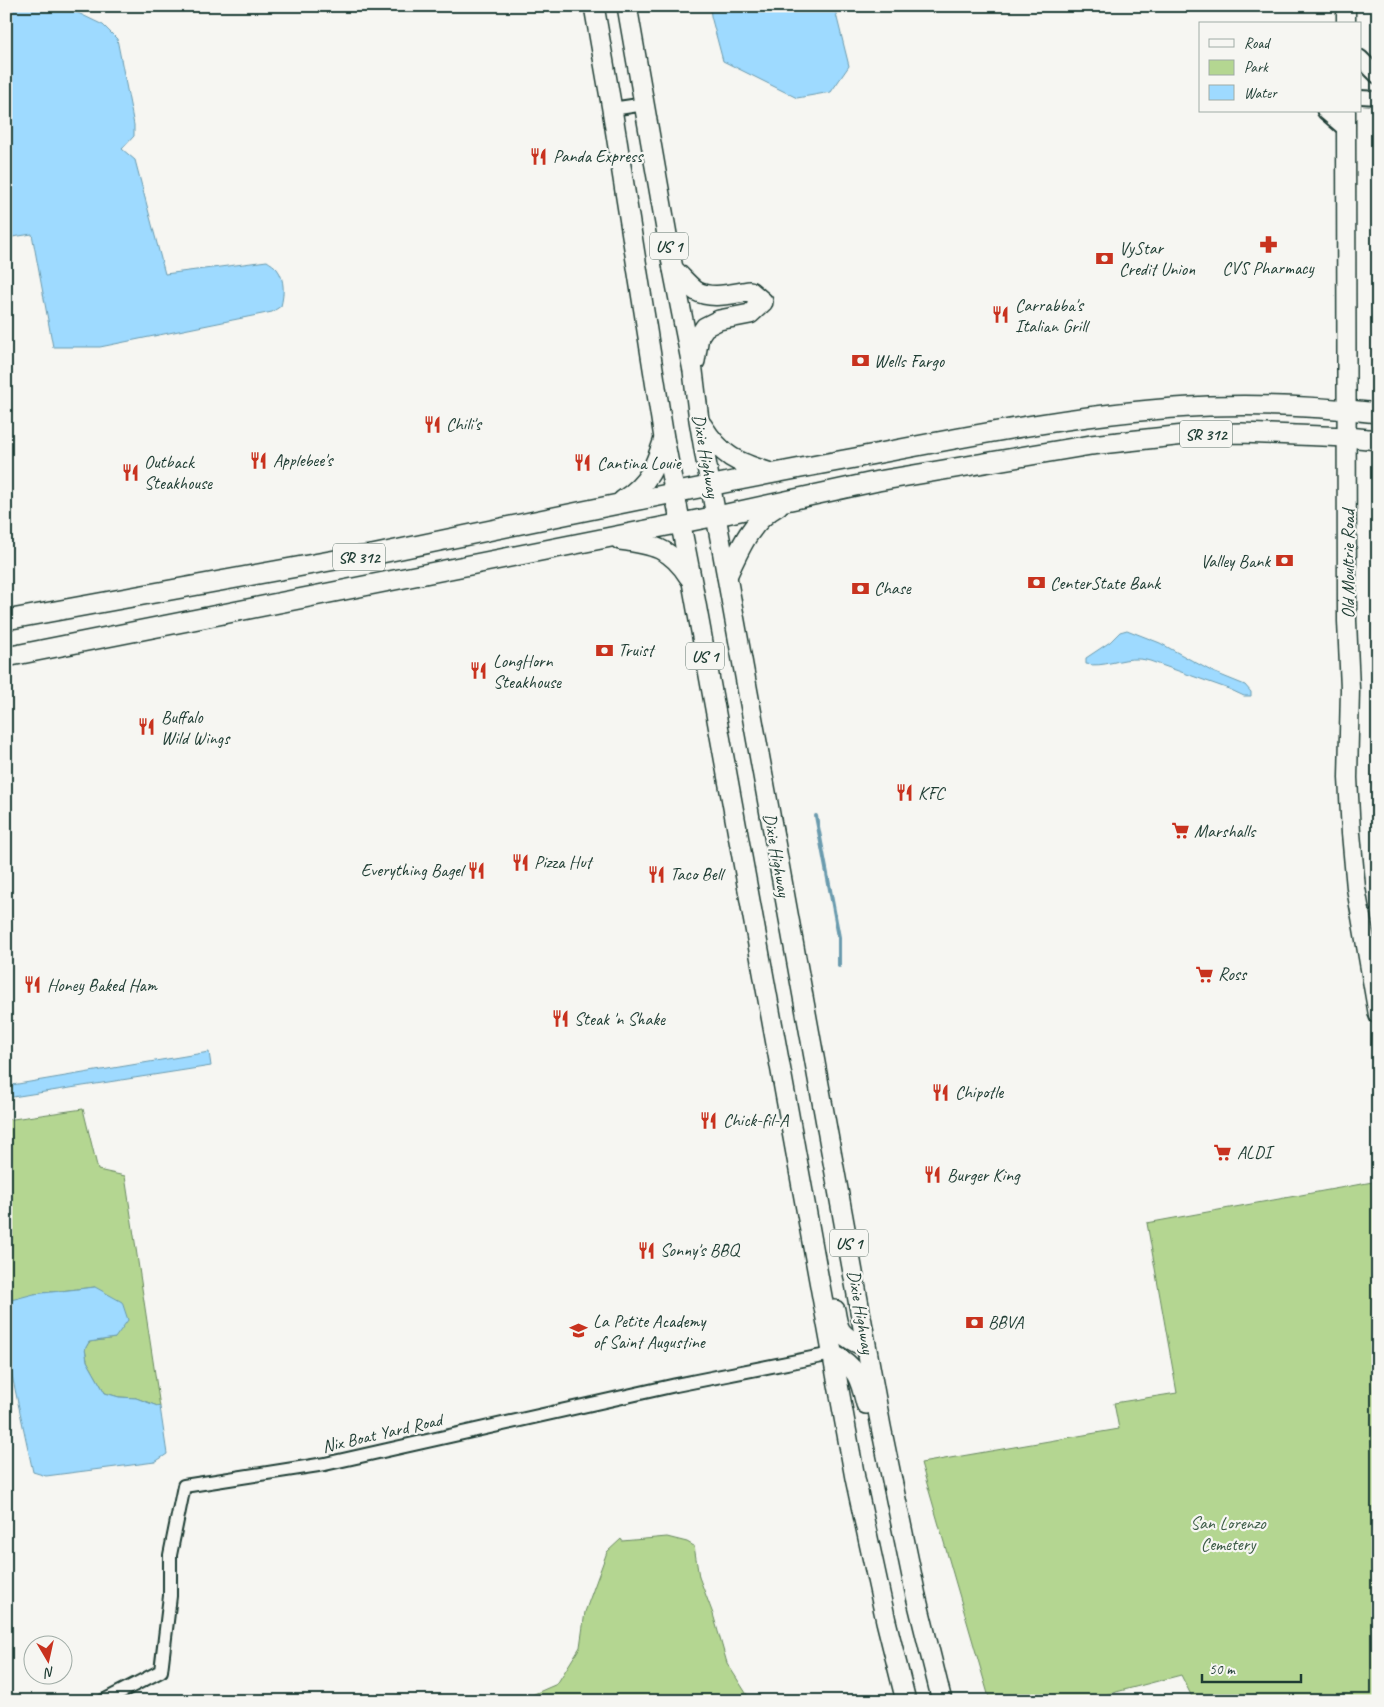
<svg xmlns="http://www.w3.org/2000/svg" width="1384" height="1707" font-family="Caveat,sans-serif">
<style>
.green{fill:#b4d691;stroke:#6a8a62}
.water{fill:#9edaff;stroke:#6b9bae}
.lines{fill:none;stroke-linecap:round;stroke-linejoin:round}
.stream{stroke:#6b9bae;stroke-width:4}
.minor-casing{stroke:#1f3d34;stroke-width:16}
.tertiary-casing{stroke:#1f3d34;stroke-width:19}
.secondary-casing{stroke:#1f3d34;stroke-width:21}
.primary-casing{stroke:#1f3d34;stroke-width:22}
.minor{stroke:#f6f6f2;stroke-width:12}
.tertiary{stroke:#f6f6f2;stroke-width:15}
.secondary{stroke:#f6f6f2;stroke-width:18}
.primary{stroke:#f6f6f2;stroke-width:19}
.labels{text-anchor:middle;stroke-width:4.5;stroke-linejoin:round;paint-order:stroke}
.shield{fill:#f6f6f2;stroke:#60746d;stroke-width:1}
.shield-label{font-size:16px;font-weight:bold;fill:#1f3d34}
.poi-label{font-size:18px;fill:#1f3d34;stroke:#f6f6f2;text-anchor:start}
.street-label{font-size:18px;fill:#1f3d34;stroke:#f6f6f2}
.park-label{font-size:18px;fill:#3d5c47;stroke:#f6f6f2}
</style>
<rect width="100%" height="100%" fill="#f6f6f2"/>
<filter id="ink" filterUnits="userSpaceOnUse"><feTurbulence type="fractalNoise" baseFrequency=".02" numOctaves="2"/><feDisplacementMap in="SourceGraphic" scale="10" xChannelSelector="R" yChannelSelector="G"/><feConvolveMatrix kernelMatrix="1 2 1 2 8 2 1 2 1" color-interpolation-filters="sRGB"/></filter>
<g filter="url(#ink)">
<!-- green -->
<g class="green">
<path d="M 83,1109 L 98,1170 L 125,1176 L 160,1407 L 136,1398 L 119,1397 L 105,1393 L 87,1361 L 85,1349 L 89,1342 L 115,1338 L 95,1287 L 34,1294 L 6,1328 L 6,1120 Z"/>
<path d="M 1378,1181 L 1378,1701 L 1194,1701 L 1181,1675 L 1082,1701 L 990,1701 L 921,1463 L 1119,1429 L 1114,1403 L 1177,1393 L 1147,1223 Z"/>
<path d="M 667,1537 L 687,1542 L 694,1546 L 699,1577 L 713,1614 L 727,1663 L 751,1701 L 524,1701 L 525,1698 L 557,1684 L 580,1647 L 585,1612 L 607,1552 L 621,1539 L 622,1541 Z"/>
</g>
<!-- water -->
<g class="water">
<path d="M 6,6 L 70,6 L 74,11 L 103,25 L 117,39 L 134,125 L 134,136 L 122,149 L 135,160 L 165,274 L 267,261 C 270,263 275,266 277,269 C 285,279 284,295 281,306 L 272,312 L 100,347 L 53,347 L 32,234 L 6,238 Z"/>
<path d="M 710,6 L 834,6 L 849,66 L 831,92 L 797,98 L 723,61 L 711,16 Z"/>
<path d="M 1127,630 L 1160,643 L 1213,672 L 1245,685 L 1251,692 L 1251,696 L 1244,696 L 1229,689 L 1150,661 C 1146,660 1142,659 1138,659 C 1121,658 1103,668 1086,664 L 1086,658 L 1110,642 L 1120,632 Z"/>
<path d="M 209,1052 L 211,1066 L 6,1098 L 6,1086 Z"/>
<path d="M 95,1287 L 122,1302 L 128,1320 L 115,1338 L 89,1342 L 85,1349 L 87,1361 L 105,1393 L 119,1397 L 136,1398 L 160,1407 L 167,1454 L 155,1462 L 46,1476 L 33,1472 L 8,1357 L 7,1328 L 11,1300 L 34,1294 Z"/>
</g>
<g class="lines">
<!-- stream -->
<path class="stream" d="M 816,816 L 839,937 L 839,966"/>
<defs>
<g id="minor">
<path d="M 1360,97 L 1378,98"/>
<path d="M 612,109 L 645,104"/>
<path d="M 103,1701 L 161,1671 L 170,1596 L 170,1555 L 184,1486 L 325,1464 L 676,1385 L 832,1354"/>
</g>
<g id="tertiary">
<path d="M 1360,58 L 1378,76"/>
<path d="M 1325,111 L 1346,129"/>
</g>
<g id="secondary">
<path d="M 1346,24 L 1346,6"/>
<path d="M 1346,111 L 1347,621 L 1350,689 L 1348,778 L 1351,833 L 1356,888 L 1378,1015"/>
</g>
<g id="primary">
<path d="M 594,6 L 612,109 L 664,438 L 692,582 L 855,1478 L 886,1621 L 906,1701"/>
<path d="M 627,6 L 673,269 L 693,371 L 699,420 L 706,461 L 881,1427 L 916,1596 L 942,1701"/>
<path d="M 673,269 C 681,276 688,285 696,291 C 712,300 733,293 750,291 L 763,302 L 750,314 L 719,320 L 705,327 L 699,336 L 695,361"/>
<path d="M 702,425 C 722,457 736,462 771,473"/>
<path d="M 623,500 C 649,484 655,466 664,439"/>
<path d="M 620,540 C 652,544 671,548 689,577"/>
<path d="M 727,576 C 740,548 751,521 778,506"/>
<path d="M 6,620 L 341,559 L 372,555 C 529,522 686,489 844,460 C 963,437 1088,411 1209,406 C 1265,404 1322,407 1378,413"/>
<path d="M 6,657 L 717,516 L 878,481 L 1091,445 L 1194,434 L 1241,433 L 1348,437 L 1378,440"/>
<path d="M 835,1310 C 838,1329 839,1334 857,1343"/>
<path d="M 832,1354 C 857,1366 860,1379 866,1404"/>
</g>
</defs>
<!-- minor casing -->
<use href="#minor" class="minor-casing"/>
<!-- tertiary casing -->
<use href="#tertiary" class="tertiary-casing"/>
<!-- secondary casing -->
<use href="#secondary" class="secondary-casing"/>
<!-- primary casing -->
<use href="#primary" class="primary-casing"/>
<!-- minor -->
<use href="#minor" class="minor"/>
<!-- tertiary -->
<use href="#tertiary" class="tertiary"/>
<!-- secondary -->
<use href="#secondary" class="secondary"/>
<!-- primary -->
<use href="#primary" class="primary"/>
</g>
</g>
<!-- icons -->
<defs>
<symbol id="restaurant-bare" viewBox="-9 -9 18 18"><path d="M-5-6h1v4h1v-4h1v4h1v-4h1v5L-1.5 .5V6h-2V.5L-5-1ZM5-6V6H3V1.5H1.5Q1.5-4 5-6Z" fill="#c8321e" stroke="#f6f6f2" stroke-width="2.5" paint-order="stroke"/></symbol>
<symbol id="pharmacy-bare" viewBox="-9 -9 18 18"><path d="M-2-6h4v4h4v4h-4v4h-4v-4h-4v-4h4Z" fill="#c8321e" stroke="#f6f6f2" stroke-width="2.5" paint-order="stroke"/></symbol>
<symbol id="bank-bare" viewBox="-9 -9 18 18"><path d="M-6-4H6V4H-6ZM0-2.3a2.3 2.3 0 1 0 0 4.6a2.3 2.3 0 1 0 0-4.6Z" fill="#c8321e" stroke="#f6f6f2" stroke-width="2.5" paint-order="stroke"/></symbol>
<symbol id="supermarket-bare" viewBox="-9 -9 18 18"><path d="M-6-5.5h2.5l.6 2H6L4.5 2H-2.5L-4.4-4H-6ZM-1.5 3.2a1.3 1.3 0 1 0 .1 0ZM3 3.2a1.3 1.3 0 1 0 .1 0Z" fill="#c8321e" stroke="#f6f6f2" stroke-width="2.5" paint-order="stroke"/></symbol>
<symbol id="school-bare" viewBox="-9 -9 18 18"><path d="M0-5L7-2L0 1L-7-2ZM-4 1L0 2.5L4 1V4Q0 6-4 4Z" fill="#c8321e" stroke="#f6f6f2" stroke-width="2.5" paint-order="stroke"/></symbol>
</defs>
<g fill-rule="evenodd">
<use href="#restaurant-bare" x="526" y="144" width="25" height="25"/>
<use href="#pharmacy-bare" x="1256" y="232" width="25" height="25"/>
<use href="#bank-bare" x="1092" y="246" width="25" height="25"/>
<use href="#restaurant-bare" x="988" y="302" width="25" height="25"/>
<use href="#bank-bare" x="848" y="348" width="25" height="25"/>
<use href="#restaurant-bare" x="420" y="412" width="25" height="25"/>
<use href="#restaurant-bare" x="246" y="448" width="25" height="25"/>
<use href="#restaurant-bare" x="570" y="450" width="25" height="25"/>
<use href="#restaurant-bare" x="118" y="460" width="25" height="25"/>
<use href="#bank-bare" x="1272" y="548" width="25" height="25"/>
<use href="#bank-bare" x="1024" y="570" width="25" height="25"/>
<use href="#bank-bare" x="848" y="576" width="25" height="25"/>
<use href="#bank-bare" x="592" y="638" width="25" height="25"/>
<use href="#restaurant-bare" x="466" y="658" width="25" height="25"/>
<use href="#restaurant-bare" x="134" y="714" width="25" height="25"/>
<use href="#restaurant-bare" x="892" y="780" width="25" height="25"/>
<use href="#supermarket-bare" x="1168" y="818" width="25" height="25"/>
<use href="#restaurant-bare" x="508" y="850" width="25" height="25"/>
<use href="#restaurant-bare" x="464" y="858" width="25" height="25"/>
<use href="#restaurant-bare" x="644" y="862" width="25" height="25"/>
<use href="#supermarket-bare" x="1192" y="962" width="25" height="25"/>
<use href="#restaurant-bare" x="20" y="972" width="25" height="25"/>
<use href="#restaurant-bare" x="548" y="1006" width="25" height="25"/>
<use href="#restaurant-bare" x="928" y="1080" width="25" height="25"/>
<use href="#restaurant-bare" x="696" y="1108" width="25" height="25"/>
<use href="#supermarket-bare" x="1210" y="1140" width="25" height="25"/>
<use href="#restaurant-bare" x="920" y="1162" width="25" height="25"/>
<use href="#restaurant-bare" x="634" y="1238" width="25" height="25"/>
<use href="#bank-bare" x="962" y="1310" width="25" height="25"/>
<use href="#school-bare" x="566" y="1318" width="25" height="25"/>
</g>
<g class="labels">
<!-- shield labels -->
<g class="shield">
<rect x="650" y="232.5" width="38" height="27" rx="4"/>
<rect x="1180" y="420.5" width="52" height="27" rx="4"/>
<rect x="333" y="543.5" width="52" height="27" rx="4"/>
<rect x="686" y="642.5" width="38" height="27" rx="4"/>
<rect x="830" y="1229.5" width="38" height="27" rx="4"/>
</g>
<g class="shield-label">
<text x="669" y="252">US 1</text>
<text x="1206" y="440">SR 312</text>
<text x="359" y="563">SR 312</text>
<text x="705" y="662">US 1</text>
<text x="849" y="1249">US 1</text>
</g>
<!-- poi labels -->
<g class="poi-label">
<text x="553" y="162">Panda Express</text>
<text x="1119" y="254">VyStar<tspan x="1119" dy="21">Credit Union</tspan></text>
<text x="1268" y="274" text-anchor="middle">CVS Pharmacy</text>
<text x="1015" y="311">Carrabba's<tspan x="1015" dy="21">Italian Grill</tspan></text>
<text x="874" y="367">Wells Fargo</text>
<text x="446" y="430">Chili's</text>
<text x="273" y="466">Applebee's</text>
<text x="144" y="468">Outback<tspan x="144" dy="21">Steakhouse</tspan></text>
<text x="597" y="469">Cantina Louie</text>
<text x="1270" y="567" text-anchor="end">Valley Bank</text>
<text x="1050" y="589">CenterState Bank</text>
<text x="874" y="594">Chase</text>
<text x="618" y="656">Truist</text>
<text x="493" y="667">LongHorn<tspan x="493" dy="21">Steakhouse</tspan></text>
<text x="161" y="723">Buffalo<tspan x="161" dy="21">Wild Wings</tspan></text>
<text x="918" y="799">KFC</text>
<text x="1194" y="837">Marshalls</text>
<text x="534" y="868">Pizza Hut</text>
<text x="463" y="876" text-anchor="end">Everything Bagel</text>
<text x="670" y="880">Taco Bell</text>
<text x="1218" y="980">Ross</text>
<text x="47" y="991">Honey Baked Ham</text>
<text x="574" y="1025">Steak 'n Shake</text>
<text x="955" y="1098">Chipotle</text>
<text x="723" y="1126">Chick-fil-A</text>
<text x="1237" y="1158">ALDI</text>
<text x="947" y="1181">Burger King</text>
<text x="660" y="1256">Sonny's BBQ</text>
<text x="593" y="1327">La Petite Academy<tspan x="593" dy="21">of Saint Augustine</tspan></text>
<text x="988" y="1328">BBVA</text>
</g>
<!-- street labels -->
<g class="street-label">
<text transform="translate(706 456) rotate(80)" y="6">Dixie Highway</text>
<text transform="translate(1348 564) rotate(-90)" y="6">Old Moultrie Road</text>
<text transform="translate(777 855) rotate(80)" y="6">Dixie Highway</text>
<text transform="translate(861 1312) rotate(80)" y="6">Dixie Highway</text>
<text transform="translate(382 1433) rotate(-13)" y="6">Nix Boat Yard Road</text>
</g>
<!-- park labels -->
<g class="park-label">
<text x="1228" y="1529">San Lorenzo<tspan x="1228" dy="21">Cemetery</tspan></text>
</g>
</g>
<!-- margin -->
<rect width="1384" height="1707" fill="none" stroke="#f6f6f2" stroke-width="25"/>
<rect x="12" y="12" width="1359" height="1682" fill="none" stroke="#1f3d34" stroke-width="2" filter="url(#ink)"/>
<!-- legend -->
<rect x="1199" y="22" width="162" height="90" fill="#f6f6f2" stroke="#a0aca6"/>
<rect x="1209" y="39" width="25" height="8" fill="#f6f6f2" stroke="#a0aca6"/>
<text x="1244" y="48" font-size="15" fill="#1f3d34">Road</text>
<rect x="1209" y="60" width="25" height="15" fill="#b4d691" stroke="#a0aca6"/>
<text x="1244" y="72" font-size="15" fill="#1f3d34">Park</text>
<rect x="1209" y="85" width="25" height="15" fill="#9edaff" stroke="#a0aca6"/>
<text x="1244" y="98" font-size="15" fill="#1f3d34">Water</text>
<!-- north arrow -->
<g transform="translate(48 1660) rotate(171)"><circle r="24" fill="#f6f6f2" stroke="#a0aca6"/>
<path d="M0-4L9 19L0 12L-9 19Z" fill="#c8321e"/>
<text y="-8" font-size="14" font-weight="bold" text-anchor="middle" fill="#1f3d34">N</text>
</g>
<!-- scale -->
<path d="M1202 1674v8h99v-8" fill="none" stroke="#1f3d34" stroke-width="2.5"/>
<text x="1209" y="1674" font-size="15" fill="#1f3d34" stroke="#f6f6f2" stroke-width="4" paint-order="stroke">50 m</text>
</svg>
